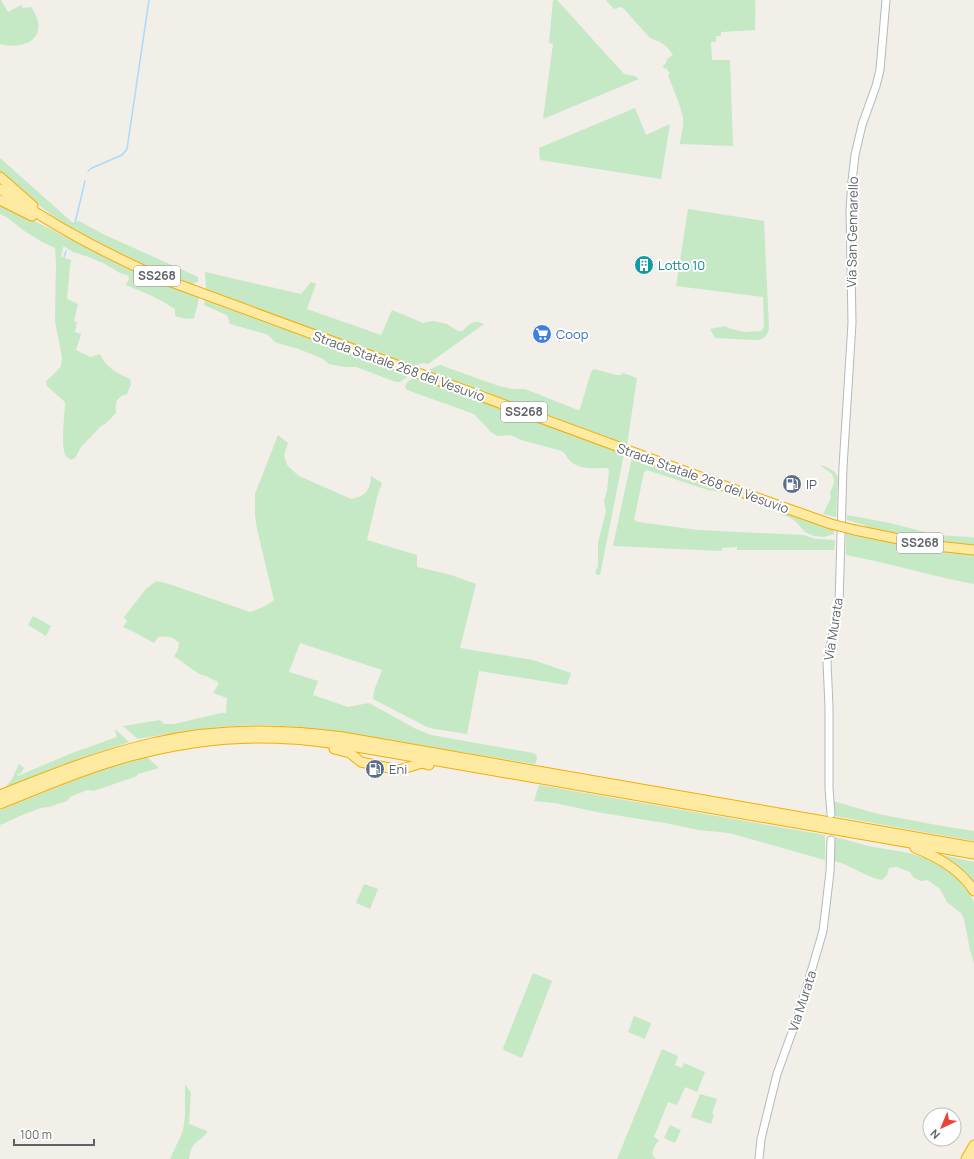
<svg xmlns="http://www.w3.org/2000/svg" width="974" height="1159" font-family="Manrope,sans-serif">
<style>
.green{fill:#c5e8c5}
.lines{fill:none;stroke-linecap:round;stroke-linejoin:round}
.stream{stroke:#aadaff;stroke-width:1.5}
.tertiary-casing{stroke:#b5b8bc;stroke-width:9}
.trunk-casing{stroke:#f9ab00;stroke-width:11}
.tertiary{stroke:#fff;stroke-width:7}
.trunk{stroke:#feeaa1;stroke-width:9}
.trunk-bridge-casing{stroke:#f9ab00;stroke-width:11;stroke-linecap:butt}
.trunk-bridge{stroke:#feeaa1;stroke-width:9}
.labels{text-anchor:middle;stroke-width:4;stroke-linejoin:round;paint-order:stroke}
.shield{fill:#fff;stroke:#8f9295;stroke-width:1}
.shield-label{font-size:12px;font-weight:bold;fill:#5f6368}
.street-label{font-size:13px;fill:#5f6368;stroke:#fff}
.culture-label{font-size:13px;fill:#0d838f;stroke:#fff;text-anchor:start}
.shop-label{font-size:13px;fill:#366cbe;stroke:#fff;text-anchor:start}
.service-label{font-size:13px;fill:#4e5e75;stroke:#fff;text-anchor:start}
</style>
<rect width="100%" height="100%" fill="#f1efe8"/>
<!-- green -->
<g class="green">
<path d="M 0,0 L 1,0 L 8,12 L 21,5 L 23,8 L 31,7 C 51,35 28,51 0,44 Z"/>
<path d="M 553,0 L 557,0 L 624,74 L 635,76 L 639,79 L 543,119 L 553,44 L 549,43 Z"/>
<path d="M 606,0 L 755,0 C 756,10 755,20 755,30 L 721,32 L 721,36 L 716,36 L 716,42 L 711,42 L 712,60 L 730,60 L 733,146 L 680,144 C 681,135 684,127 683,118 C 680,103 673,89 668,75 L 670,74 L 666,68 L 664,69 L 663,66 L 666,63 L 667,59 L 673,55 L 667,47 L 660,42 L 650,38 L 624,9 L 621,7 L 614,9 Z"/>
<path d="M 635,108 L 646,135 L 670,124 L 661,179 L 540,160 L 539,148 Z"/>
<path d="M 0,158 L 73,223 L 79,221 L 103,234 L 198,277 L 198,282 L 195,282 L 194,286 C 150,268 104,251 64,224 C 41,209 22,188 0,172 Z"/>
<path d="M 0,203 L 126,268 L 164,284 L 199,296 L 198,303 L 194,318 C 187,320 182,318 175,316 L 175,309 C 160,299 144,292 128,286 L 126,285 C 127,282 129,281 129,277 L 127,275 L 120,273 L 105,264 L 89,257 L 73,252 L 65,247 L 63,247 L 61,257 L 71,260 L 70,266 L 67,299 L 78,304 L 74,321 L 77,322 L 75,332 L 81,334 L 76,350 L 90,357 L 100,354 C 105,367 117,373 130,379 L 131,384 L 127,394 C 116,397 115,403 116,413 L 106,423 L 100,427 L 81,447 L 75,458 L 71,460 C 69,458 67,457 66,456 C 60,447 65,414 65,402 L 47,386 L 46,381 L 55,373 L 61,366 L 62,357 L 55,321 L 56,263 L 55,248 L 42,242 L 23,230 L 8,218 L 0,214 Z"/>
<path d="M 688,209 L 764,221 L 769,329 C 767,336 764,339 757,340 L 715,338 L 710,329 L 726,326 L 728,328 L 744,332 L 761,331 L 763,329 L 764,325 L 763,297 L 676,286 Z"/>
<path d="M 205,272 L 301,294 L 311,282 L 316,284 L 307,309 L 381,335 L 392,310 L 423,323 L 433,321 L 447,324 L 458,331 L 462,331 C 472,323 472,319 484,324 L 428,364 L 423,363 L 414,366 L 206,290 Z"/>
<path d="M 205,299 L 410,375 L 400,382 L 396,382 L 356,367 L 345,367 L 329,364 L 323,359 L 299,349 L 277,343 C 272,340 270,336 266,334 L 230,324 L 228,317 L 226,315 L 204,305 Z"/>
<path d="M 440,365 L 499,386 L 513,389 L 525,389 L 578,410 L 580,409 L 591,372 L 594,369 L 617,375 L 621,375 L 623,373 L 637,378 L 627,445 L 427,371 L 435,367 Z"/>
<path d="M 415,377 L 624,454 L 600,575 L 597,575 L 595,572 L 598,566 L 598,543 L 606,511 L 604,501 L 607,491 L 609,470 L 607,468 C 594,468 580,470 570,461 C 567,458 566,454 562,451 L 521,440 L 511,435 L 497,436 L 491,432 L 474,414 L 407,390 L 405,387 L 407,382 Z"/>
<path d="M 278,435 L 288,443 L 284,455 L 287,465 L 291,469 L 299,476 L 351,499 C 366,496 370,491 371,476 L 382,483 L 377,497 L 367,540 L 417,555 L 417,567 L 451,575 L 476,584 L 460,648 L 533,660 L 571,673 L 567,685 L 479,671 L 467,734 L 435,729 L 427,727 L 373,699 L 374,691 L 382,670 L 300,643 L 289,672 L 318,681 L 313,695 L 348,707 L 369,703 L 416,729 L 431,735 L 533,753 L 536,755 L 537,758 L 535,764 C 489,757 443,749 397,741 C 353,734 309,726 265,725 C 222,725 180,732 138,739 L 123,726 L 160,720 L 164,724 L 174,724 L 221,713 L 226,713 L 227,698 L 213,693 L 218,685 L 218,682 L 206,676 L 199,674 L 174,656 L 178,650 L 179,643 C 172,636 168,636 158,637 L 154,643 L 132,631 L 123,627 L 127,621 L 124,617 L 146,589 L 156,581 L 166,583 L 250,612 C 259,609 267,606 274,600 L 257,529 L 255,515 L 255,494 Z"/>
<path d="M 632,457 L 724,492 L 708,490 L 647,470 L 644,472 L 634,520 L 638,522 L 698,530 L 803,535 L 816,539 L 835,540 L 834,550 L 737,550 L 737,547 L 722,548 L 722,551 L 613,546 Z"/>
<path d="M 821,465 C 828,468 836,470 838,478 L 836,517 L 823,514 L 831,498 L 830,493 L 834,483 L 834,479 L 832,474 L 821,466 Z"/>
<path d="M 781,512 L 834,529 L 834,534 L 824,537 L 814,536 L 805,532 L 796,522 L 791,518 L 780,514 Z"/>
<path d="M 847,515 L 890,523 L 936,535 L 971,537 L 974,538 L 974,545 L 927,540 L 869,529 L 864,525 L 847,520 Z"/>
<path d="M 846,533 L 911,546 L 974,553 L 974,584 C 931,576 889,563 846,555 Z"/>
<path d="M 33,616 L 51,626 L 46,636 L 28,625 Z"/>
<path d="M 116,730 L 129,742 L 59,766 L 4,789 L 12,779 L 19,764 L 24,768 L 21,773 L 17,775 L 18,776 L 72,753 L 117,737 L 115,731 Z"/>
<path d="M 147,757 L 159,768 L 138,774 L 137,776 L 94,791 L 87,790 L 70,797 L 67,801 L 49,807 C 39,806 10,821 0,825 L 0,810 L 98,771 Z"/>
<path d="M 539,785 L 825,835 L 825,860 L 807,855 L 729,833 L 699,830 L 665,823 L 602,813 L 554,803 L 534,801 Z"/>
<path d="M 833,801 L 878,814 L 942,826 L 974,831 L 974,841 L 834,816 Z"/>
<path d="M 835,837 L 868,846 L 909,853 L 932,860 L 947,870 L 958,879 L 968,891 L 974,902 L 974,964 L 970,950 L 964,919 L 961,913 L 947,902 L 940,889 L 928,880 L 921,881 L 914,878 L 910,872 L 897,867 L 889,868 L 887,875 L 882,880 C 865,877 852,865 834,861 Z"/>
<path d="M 934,853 L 974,862 L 974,889 Z"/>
<path d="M 364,884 L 378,889 L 370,909 L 356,903 Z"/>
<path d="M 533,973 L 552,981 L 522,1058 L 504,1050 L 503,1048 Z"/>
<path d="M 634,1016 L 651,1023 L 645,1039 L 628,1032 Z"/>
<path d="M 662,1049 L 678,1056 L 675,1065 L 682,1068 L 684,1063 L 705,1072 L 697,1092 L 685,1087 L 677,1105 L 668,1102 L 654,1137 L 659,1140 C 655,1145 648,1155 657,1159 L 617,1159 Z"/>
<path d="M 185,1084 L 191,1093 L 189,1124 L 207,1131 L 207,1133 C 196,1145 192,1140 189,1159 L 170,1159 L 183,1131 L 185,1116 Z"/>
<path d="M 700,1094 L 717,1099 L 712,1114 L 714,1114 L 711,1124 L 691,1117 Z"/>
<path d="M 670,1125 L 681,1130 L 675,1143 L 664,1138 Z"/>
</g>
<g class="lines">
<!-- stream -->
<g class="stream">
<path d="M 88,171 L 92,168 L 122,155 L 127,149 L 149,0"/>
<path d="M 75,223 L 85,181"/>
<path d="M 64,257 L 66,251"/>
</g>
<defs>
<g id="tertiary">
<path d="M 831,814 L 829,788 L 829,707 L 827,662 L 839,604 L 843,467 L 852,323 L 850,210 L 852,181 L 855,155 L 862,125 L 876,86 L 880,70 L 886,0"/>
<path d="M 759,1159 L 761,1139 L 777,1074 L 799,1013 L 823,931 L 830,872 L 831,840"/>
</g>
<g id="trunk">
<path d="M 0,177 L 33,206"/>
<path d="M 0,189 C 52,225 107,255 166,280 L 763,500 L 831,524"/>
<path d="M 0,200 L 32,216"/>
<path d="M 855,530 L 928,545 L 974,550"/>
<path d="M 334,749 L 350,753 L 361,762 L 399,770 L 422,763 L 429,765"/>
<path d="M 0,795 C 50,775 100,755 152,743 C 215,728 279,728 343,737 L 974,847"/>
<path d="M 0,804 C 43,787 86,768 131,756 C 183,742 237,735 291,739 C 311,740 331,743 351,746 L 974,854"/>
<path d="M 915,848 C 938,857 961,870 974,891"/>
<path d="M 966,1159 L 974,1145"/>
<path d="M 974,1159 L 974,1158"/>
</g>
</defs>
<!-- tertiary casing -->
<use href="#tertiary" class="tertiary-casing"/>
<!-- trunk casing -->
<use href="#trunk" class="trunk-casing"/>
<!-- tertiary -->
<use href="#tertiary" class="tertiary"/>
<!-- trunk -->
<use href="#trunk" class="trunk"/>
<defs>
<path id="trunk-bridge" d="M 831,524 L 855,530"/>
</defs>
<!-- trunk-bridge casing -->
<use href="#trunk-bridge" class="trunk-bridge-casing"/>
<!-- trunk-bridge -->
<use href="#trunk-bridge" class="trunk-bridge"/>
</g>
<!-- icons -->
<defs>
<symbol id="building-disc" viewBox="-11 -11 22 22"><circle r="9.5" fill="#0f9aa8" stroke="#fff"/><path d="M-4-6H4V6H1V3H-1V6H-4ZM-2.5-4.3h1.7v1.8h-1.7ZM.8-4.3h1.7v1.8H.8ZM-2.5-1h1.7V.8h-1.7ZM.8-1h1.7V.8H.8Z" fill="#fff"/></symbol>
<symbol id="supermarket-disc" viewBox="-11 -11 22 22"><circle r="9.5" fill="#3f7fe0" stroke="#fff"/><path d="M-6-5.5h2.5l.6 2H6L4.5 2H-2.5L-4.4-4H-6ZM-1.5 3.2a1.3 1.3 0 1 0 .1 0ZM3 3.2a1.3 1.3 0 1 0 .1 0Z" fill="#fff"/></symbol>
<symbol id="fuel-disc" viewBox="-11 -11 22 22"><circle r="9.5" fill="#5c6f8a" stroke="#fff"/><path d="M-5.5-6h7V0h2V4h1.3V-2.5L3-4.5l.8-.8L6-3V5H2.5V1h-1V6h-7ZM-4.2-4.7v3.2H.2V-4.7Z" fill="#fff"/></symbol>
</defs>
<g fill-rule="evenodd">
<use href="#building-disc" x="633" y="254" width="22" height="22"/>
<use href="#supermarket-disc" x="531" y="323" width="22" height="22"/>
<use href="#fuel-disc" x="781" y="473" width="22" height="22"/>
<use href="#fuel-disc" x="364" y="758" width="22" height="22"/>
</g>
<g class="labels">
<!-- shield labels -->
<g class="shield">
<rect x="134" y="266" width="46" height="20" rx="3"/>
<rect x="501" y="402" width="46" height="20" rx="3"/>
<rect x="897" y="533" width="46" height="20" rx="3"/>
</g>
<g class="shield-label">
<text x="157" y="280">SS268</text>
<text x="524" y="416">SS268</text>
<text x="920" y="547">SS268</text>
</g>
<!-- street labels -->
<g class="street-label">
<text transform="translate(852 232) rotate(-89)" y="5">Via San Gennarello</text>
<text transform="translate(399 366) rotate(20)" y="5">Strada Statale 268 del Vesuvio</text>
<text transform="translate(703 478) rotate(20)" y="5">Strada Statale 268 del Vesuvio</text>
<text transform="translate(833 629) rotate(-81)" y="5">Via Murata</text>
<text transform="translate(802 1001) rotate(-72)" y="5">Via Murata</text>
</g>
<!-- culture labels -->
<g class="culture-label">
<text x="658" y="270">Lotto 10</text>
</g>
<!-- shop labels -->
<g class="shop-label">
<text x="556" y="339">Coop</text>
</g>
<!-- service labels -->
<g class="service-label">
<text x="806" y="489">IP</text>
<text x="389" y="774">Eni</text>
</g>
</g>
<!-- north arrow -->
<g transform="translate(942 1127) rotate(224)"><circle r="19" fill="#ffffff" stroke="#bfc1c3"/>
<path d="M0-3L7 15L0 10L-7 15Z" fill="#ea4335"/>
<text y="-6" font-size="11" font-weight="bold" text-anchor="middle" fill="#5f6368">N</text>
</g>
<!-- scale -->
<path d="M14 1139v6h80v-6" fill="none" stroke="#5f6368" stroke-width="2"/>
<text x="20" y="1139" font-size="12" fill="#5f6368" stroke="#ffffff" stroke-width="3" paint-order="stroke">100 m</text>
</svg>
